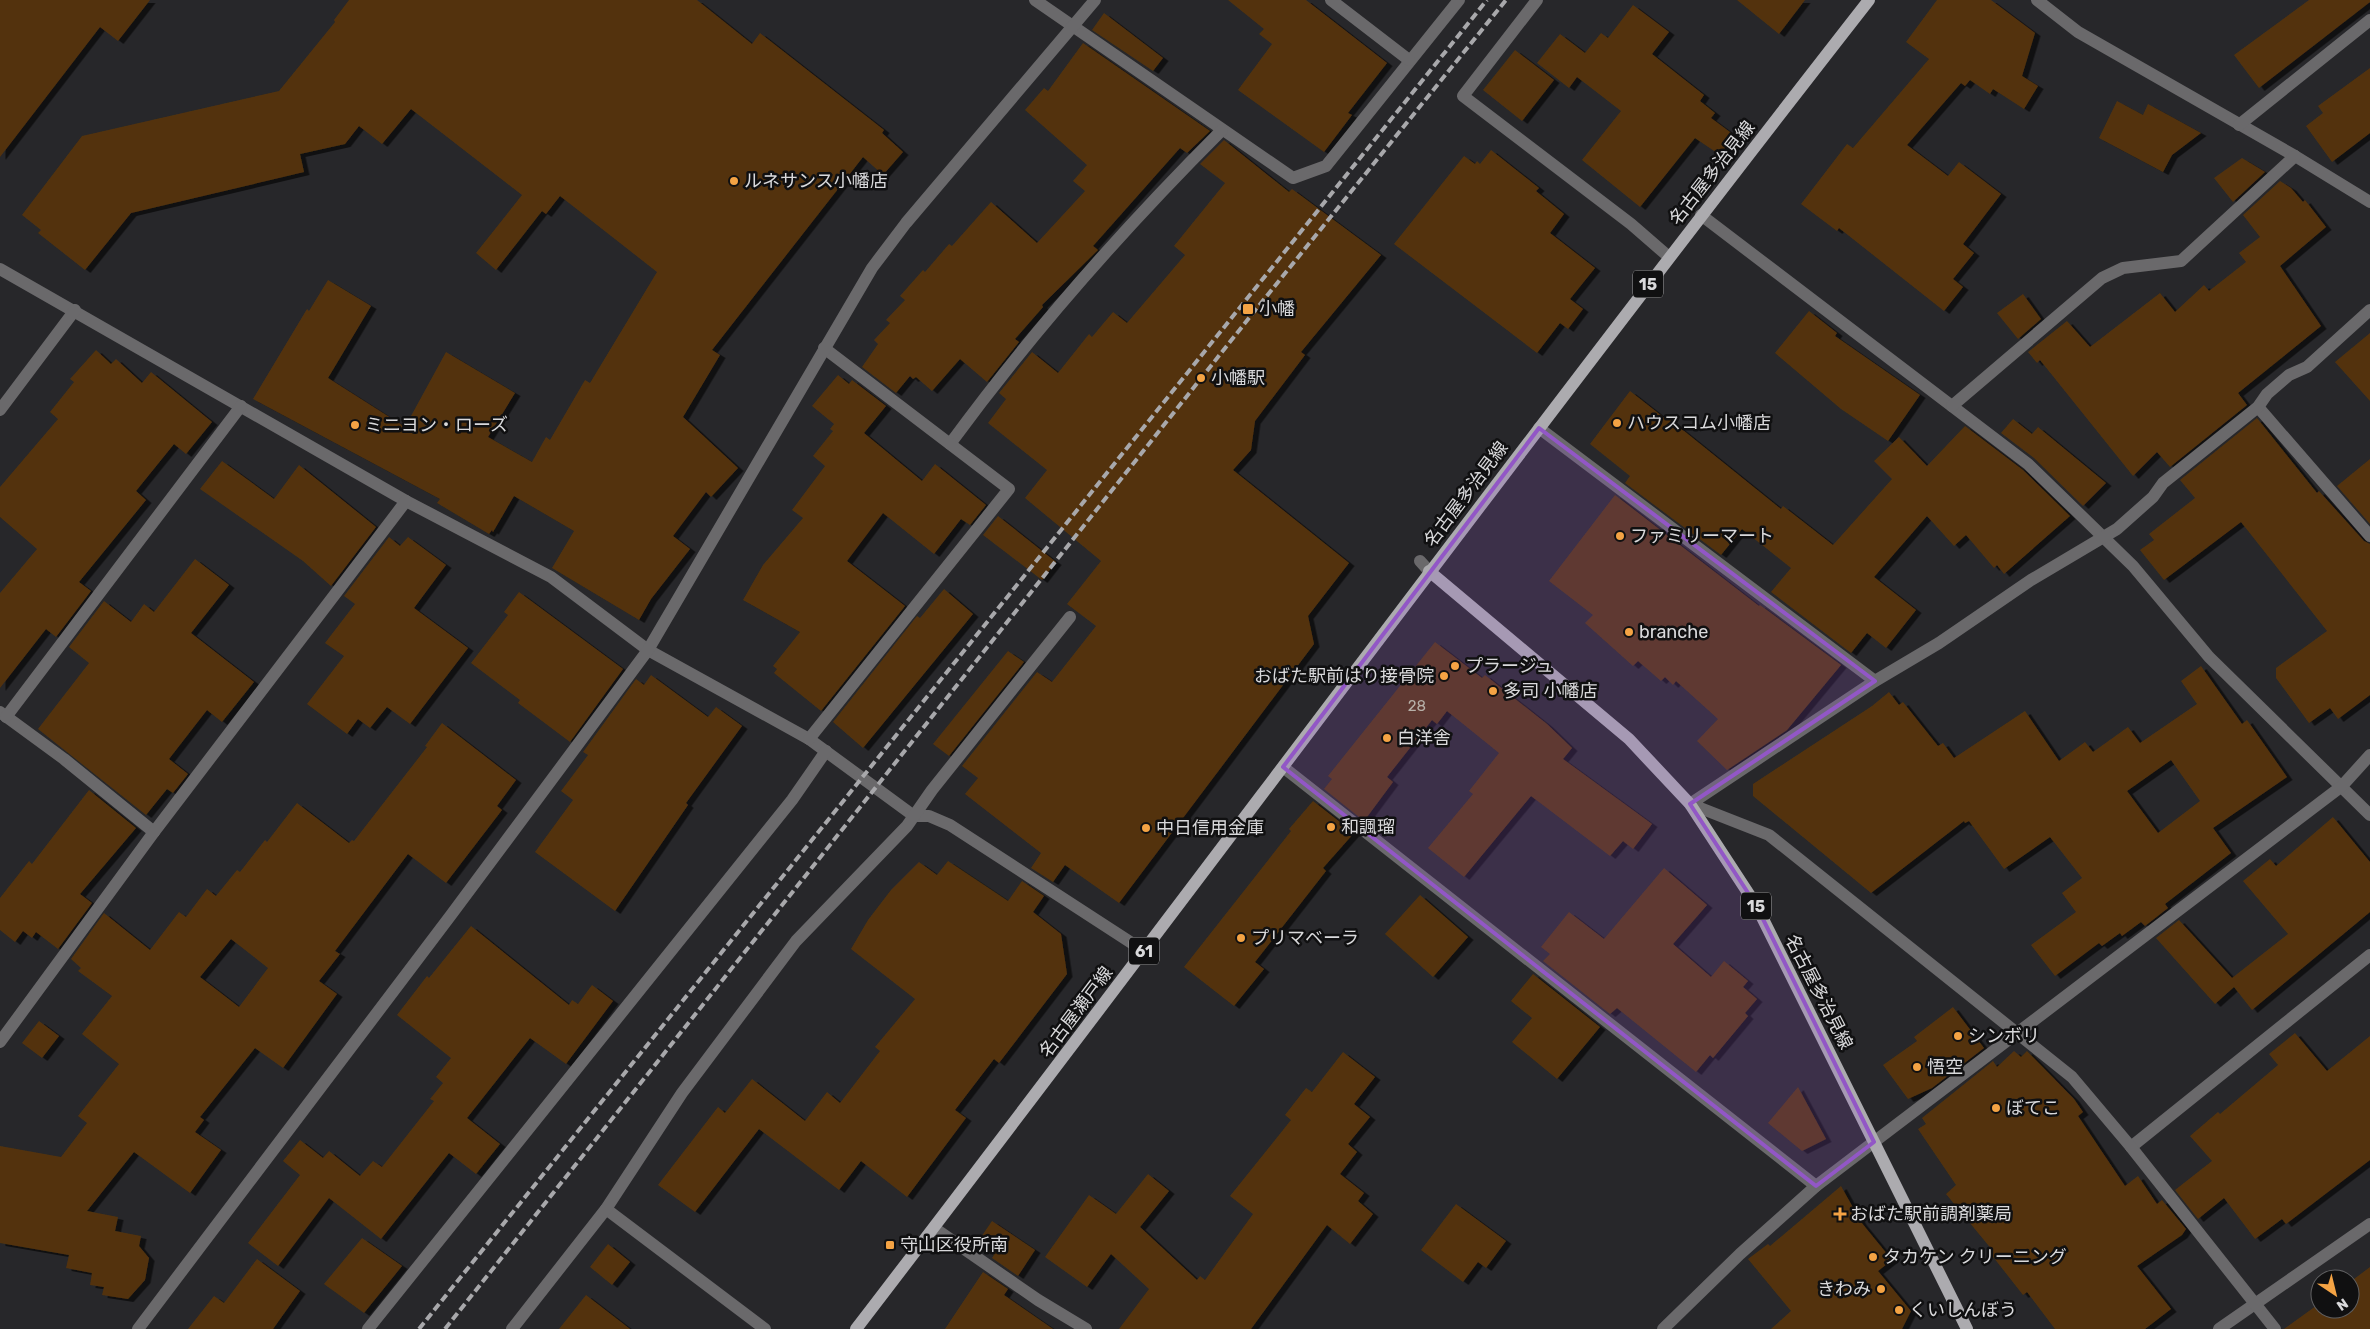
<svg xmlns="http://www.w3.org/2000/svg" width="2370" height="1329" font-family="Rubik,'Noto Sans JP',sans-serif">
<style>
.building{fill:#52330e;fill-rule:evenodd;filter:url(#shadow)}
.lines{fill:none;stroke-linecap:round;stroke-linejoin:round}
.minor{stroke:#6a696b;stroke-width:12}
.major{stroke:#acabaf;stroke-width:12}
.rail{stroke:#a8a8ab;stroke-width:4;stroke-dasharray:8 4;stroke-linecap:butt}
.marked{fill:#9257c6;fill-opacity:0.2;stroke:#9257c6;stroke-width:4;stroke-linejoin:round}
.poi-dot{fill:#f4a344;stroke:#101011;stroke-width:2}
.labels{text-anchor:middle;stroke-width:5;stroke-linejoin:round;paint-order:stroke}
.number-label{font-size:15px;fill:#b7b0a8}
.shield{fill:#101011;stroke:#9d9d9e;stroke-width:1}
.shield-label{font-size:16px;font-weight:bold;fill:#d9d9db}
.street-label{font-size:18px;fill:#d9d9db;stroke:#101011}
.poi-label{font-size:18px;fill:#d9d9db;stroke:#101011;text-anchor:start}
</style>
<defs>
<filter id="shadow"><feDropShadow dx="5.5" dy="3" stdDeviation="0" flood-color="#0009"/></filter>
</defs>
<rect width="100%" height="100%" fill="#27272a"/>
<!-- building -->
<g class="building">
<path d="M 0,0 L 150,0 L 118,41 L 100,27 L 0,157 Z"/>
<path d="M 349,0 L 697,0 L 752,44 L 760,33 L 884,130 L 882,133 L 903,152 L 883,175 L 863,157 L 712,350 L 720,355 L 683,417 L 738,468 L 711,497 L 706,492 L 673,536 L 690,549 L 651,599 L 639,620 L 552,568 L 574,531 L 514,496 L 493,532 L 492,530 L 489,534 L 437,503 L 440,499 L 253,399 L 307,309 L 309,311 L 328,280 L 371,306 L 328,378 L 405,427 L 446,352 L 515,393 L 488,437 L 532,462 L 546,437 L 550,440 L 585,380 L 590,383 L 657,272 L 560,196 L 546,214 L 542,211 L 496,270 L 476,253 L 522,195 L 411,109 L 382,144 L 359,126 L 345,144 L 300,154 L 304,172 L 131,213 L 85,270 L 38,233 L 41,230 L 22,215 L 82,136 L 279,91 L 335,22 L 334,20 Z"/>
<path d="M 1228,0 L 1306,0 L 1387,63 L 1348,113 L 1352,115 L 1324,152 L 1238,90 L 1272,44 L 1259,34 L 1264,29 Z"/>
<path d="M 1737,0 L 1805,0 L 1779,34 Z"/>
<path d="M 1937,0 L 1991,0 L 2035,33 L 2022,76 L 2038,86 L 2024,109 L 1993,89 L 1990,94 L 1970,80 L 1965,86 L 1961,83 L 1907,145 L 1948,176 L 1959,162 L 2001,194 L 1963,244 L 1974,253 L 1953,279 L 1963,287 L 1944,311 L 1839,228 L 1837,231 L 1801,204 L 1847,144 L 1853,148 L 1929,59 L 1906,42 Z"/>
<path d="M 2309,0 L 2370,0 L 2370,2 L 2259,88 L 2234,55 Z"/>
<path d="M 1633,5 L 1669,32 L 1652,54 L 1704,95 L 1700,101 L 1715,113 L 1711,118 L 1734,135 L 1720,155 L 1695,138 L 1640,207 L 1582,160 L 1621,111 L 1577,77 L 1569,88 L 1537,63 L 1560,34 L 1585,53 L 1601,33 L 1608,38 Z"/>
<path d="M 1104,13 L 1163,58 L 1153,71 L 1092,30 Z"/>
<path d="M 1083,43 L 1210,131 L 1187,153 L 1180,148 L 1093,246 L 1098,250 L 1042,305 L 1043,307 L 1015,339 L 1019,342 L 987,382 L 960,359 L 932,391 L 916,377 L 913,379 L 910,376 L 896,393 L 862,367 L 878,344 L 874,340 L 890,323 L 886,320 L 905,300 L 900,296 L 923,270 L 925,272 L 949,244 L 952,246 L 991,202 L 1037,243 L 1085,191 L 1073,181 L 1087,165 L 1025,110 L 1044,88 L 1048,91 Z"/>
<path d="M 1515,50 L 1554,80 L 1522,121 L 1483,90 Z"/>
<path d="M 2370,68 L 2370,133 L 2332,162 L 2306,126 L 2323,113 L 2318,106 Z"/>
<path d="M 2117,101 L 2143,115 L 2148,104 L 2201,133 L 2172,155 L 2163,172 L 2099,138 Z"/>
<path d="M 1224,140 L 1289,192 L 1292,189 L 1381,255 L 1301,352 L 1305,355 L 1255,421 L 1251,450 L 1233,470 L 1349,563 L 1308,616 L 1314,644 L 1119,903 L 1065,865 L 1053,882 L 1031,868 L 1041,853 L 965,794 L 978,778 L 962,766 L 1037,672 L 1052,682 L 1096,626 L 1067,604 L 1101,561 L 1025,498 L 1047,470 L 988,423 L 1006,399 L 999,393 L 1032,352 L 1058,373 L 1089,334 L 1092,337 L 1113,312 L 1127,323 L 1185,255 L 1174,246 L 1225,183 L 1200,164 Z"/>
<path d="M 1491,150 L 1539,188 L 1536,191 L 1564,214 L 1550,233 L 1595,268 L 1570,299 L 1583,309 L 1568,329 L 1560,323 L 1537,353 L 1394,244 L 1464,156 L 1475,164 L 1477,161 L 1480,164 Z"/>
<path d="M 2242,158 L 2265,172 L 2233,202 L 2214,178 Z"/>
<path d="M 2280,181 L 2291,188 L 2303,202 L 2305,200 L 2326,227 L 2280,266 L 2321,326 L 2238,393 L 2247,405 L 2170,467 L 2157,452 L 2133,476 L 2040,360 L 2037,363 L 2028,352 L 2067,321 L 2090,347 L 2160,293 L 2175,312 L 2204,285 L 2209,291 L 2246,262 L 2239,253 L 2260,237 L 2243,215 Z"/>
<path d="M 2023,294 L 2041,319 L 2018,339 L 1997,313 Z"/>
<path d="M 1809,311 L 1837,333 L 1835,336 L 1920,395 L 1888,441 L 1841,409 L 1775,353 Z"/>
<path d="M 2370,333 L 2370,401 L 2335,362 Z"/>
<path d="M 96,350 L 111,364 L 116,359 L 142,383 L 151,372 L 212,422 L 186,454 L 174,444 L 136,491 L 146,500 L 79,582 L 91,591 L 56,637 L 46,629 L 0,688 L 0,593 L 37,549 L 0,517 L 0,487 L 58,419 L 50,412 L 74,382 L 70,379 Z"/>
<path d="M 838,375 L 849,384 L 852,380 L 886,406 L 864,433 L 922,481 L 935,464 L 986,505 L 970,525 L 961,519 L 934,554 L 883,513 L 847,561 L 905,606 L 821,711 L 774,673 L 777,669 L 773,666 L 800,632 L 743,600 L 763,565 L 803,518 L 792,510 L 825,466 L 813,456 L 833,431 L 830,429 L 834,424 L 812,406 Z"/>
<path d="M 1630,391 L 1667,420 L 1668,418 L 1781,509 L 1783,506 L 1833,545 L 1892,479 L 1874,461 L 1899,437 L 1927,466 L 1965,426 L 2023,470 L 2070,516 L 2004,574 L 1997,565 L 1994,568 L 1966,535 L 1954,546 L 1927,516 L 1874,577 L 1916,610 L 1886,648 L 1867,633 L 1851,653 L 1771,592 L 1791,568 L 1742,529 L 1721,555 L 1625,483 L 1630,476 L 1590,444 Z"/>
<path d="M 2257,418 L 2317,493 L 2319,491 L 2364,541 L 2370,544 L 2370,695 L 2338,719 L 2330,708 L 2309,723 L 2276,678 L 2276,668 L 2327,631 L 2241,522 L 2164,580 L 2140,550 L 2154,540 L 2149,534 L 2195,498 L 2180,480 Z"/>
<path d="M 2013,419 L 2032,434 L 2038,427 L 2106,483 L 2083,506 L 2034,458 L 2001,433 Z"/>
<path d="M 2370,459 L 2370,524 L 2337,486 Z"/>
<path d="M 222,461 L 274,499 L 299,465 L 376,527 L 331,586 L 303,561 L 200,489 Z"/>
<path d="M 1615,495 L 1759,606 L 1760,605 L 1841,665 L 1787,730 L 1727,770 L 1697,741 L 1718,719 L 1676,681 L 1673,685 L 1665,677 L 1661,681 L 1638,661 L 1633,666 L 1585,623 L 1593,615 L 1549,581 Z"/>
<path d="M 998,516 L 1056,562 L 1042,580 L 983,535 Z"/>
<path d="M 389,537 L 400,546 L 408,537 L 446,565 L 414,608 L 468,648 L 410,724 L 387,707 L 370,728 L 358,719 L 347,734 L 307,704 L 344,656 L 325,643 L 355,604 L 344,596 Z"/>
<path d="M 195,559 L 229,585 L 191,633 L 254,682 L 222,722 L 207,710 L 169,759 L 188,774 L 173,793 L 167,789 L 146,815 L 38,729 L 89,663 L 69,647 L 104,601 L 131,622 L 144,604 L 154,612 Z"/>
<path d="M 944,589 L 973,614 L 863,748 L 833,722 L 917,616 L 920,618 Z"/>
<path d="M 519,592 L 623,669 L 570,742 L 518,703 L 520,700 L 471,663 L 508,615 L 504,612 Z"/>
<path d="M 1435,642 L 1482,678 L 1485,675 L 1547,724 L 1572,748 L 1563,759 L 1652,824 L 1633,849 L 1623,841 L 1610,856 L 1531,796 L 1464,877 L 1428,848 L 1473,794 L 1469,791 L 1499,753 L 1447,711 L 1437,724 L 1432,720 L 1387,777 L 1393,782 L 1364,821 L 1324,789 L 1332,779 L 1328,776 Z"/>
<path d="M 1008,651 L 1024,662 L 949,756 L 933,744 Z"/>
<path d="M 2201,666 L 2242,724 L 2247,720 L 2287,777 L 2213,828 L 2231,853 L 2165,904 L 2168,908 L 2145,926 L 2141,922 L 2122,936 L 2120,933 L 2102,946 L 2099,943 L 2055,976 L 2031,945 L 2076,912 L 2062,893 L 2082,878 L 2050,837 L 2004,869 L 1969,821 L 1965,823 L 1964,821 L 1871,893 L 1753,796 L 1753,784 L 1872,706 L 1889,692 L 1899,705 L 1903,702 L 1938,746 L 1943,743 L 1954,758 L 2025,711 L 2059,761 L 2085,742 L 2093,752 L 2128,727 L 2140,743 L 2197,704 L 2181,681 ZM 2171,760 L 2200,801 L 2158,833 L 2127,791 Z"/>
<path d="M 651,675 L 708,717 L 716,707 L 742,726 L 686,803 L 688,805 L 615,911 L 535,852 L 573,800 L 561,791 L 588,755 L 583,752 L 636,679 L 644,685 Z"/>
<path d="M 442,723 L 516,780 L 497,806 L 502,810 L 446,883 L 408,854 L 335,951 L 340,954 L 319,981 L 337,994 L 283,1068 L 255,1048 L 200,1117 L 204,1120 L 195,1132 L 221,1150 L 190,1193 L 134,1152 L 87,1211 L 118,1217 L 115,1231 L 141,1236 L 139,1246 L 149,1258 L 145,1280 L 128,1299 L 102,1295 L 104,1287 L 90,1285 L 92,1273 L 66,1268 L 69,1255 L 0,1243 L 0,1146 L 61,1157 L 87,1123 L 78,1116 L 119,1064 L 82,1034 L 112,996 L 78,971 L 81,968 L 71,959 L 104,913 L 150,950 L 179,912 L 186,917 L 207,889 L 216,896 L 237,870 L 240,872 L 265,840 L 267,842 L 297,803 L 349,843 L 352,840 L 354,841 L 427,747 L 425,746 ZM 231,939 L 268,968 L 239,1007 L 200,977 Z"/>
<path d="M 89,790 L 136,828 L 80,894 L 92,903 L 58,949 L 36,932 L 32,938 L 23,931 L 15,942 L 0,930 L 0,898 L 29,861 L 32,864 Z"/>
<path d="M 1313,801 L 1354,833 L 1323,868 L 1326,871 L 1255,962 L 1264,969 L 1234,1006 L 1184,967 L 1291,831 L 1289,829 Z"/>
<path d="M 2333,817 L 2370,862 L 2370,912 L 2252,1010 L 2234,987 L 2215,1004 L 2156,938 L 2179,920 L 2232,978 L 2288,934 L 2243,881 L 2270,859 L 2276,866 Z"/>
<path d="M 948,861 L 1008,901 L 1022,881 L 1044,896 L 1033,912 L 1061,934 L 1067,974 L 999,1063 L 994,1059 L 955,1110 L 966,1118 L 907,1197 L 861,1161 L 839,1190 L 759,1129 L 695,1212 L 658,1185 L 718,1107 L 725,1113 L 752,1079 L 805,1121 L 827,1092 L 840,1103 L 880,1051 L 875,1047 L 915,999 L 851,949 L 868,920 L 891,890 L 919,862 L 937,875 Z"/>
<path d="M 1664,868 L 1707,905 L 1673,944 L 1711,977 L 1724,961 L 1748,981 L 1743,987 L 1757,999 L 1745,1013 L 1748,1016 L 1713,1058 L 1710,1055 L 1696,1072 L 1617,1008 L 1610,1014 L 1543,961 L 1550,954 L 1541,947 L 1569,912 L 1604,939 Z"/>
<path d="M 1420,895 L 1468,937 L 1433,977 L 1385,934 Z"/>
<path d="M 471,926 L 569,1005 L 572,1000 L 578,1004 L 592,985 L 613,1001 L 566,1064 L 530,1038 L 467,1118 L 500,1144 L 476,1174 L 449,1153 L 381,1239 L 329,1198 L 278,1266 L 248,1243 L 300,1175 L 283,1161 L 300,1140 L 323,1158 L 329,1151 L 360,1176 L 373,1161 L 382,1167 L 434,1101 L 430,1099 L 443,1083 L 436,1077 L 451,1058 L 397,1015 L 427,976 L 429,978 Z"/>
<path d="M 1533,974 L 1600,1027 L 1557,1079 L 1512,1042 L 1532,1018 L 1511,1001 Z"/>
<path d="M 1953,1007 L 1984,1048 L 1932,1088 L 1908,1099 L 1883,1065 L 1917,1041 L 1914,1037 Z"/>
<path d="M 39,1021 L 59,1036 L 42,1058 L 22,1043 Z"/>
<path d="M 2295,1033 L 2327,1071 L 2370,1036 L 2370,1160 L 2286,1224 L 2282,1219 L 2255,1239 L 2224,1198 L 2198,1219 L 2175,1190 L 2212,1161 L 2190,1136 L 2218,1112 L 2220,1114 L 2278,1065 L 2269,1054 Z"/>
<path d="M 2014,1051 L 2021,1057 L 2027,1051 L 2074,1099 L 2083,1112 L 2078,1116 L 2125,1186 L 2138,1176 L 2157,1204 L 2162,1200 L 2186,1229 L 2182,1235 L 2137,1266 L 2171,1309 L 2145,1329 L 2055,1329 L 2027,1292 L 2023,1295 L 1990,1253 L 1993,1251 L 1946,1194 L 1956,1185 L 1918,1129 L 1926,1124 L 1922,1118 L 1993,1061 L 1997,1067 Z"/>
<path d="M 1343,1052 L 1375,1077 L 1354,1104 L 1370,1117 L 1348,1144 L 1357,1152 L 1340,1174 L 1364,1193 L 1358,1201 L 1373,1214 L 1350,1244 L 1327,1225 L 1251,1329 L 1119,1329 L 1149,1289 L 1111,1254 L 1087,1287 L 1045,1257 L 1089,1195 L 1116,1214 L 1148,1174 L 1169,1191 L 1140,1227 L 1197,1280 L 1200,1276 L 1205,1280 L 1253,1214 L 1230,1196 L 1291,1120 L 1285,1115 L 1306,1088 L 1312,1092 Z"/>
<path d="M 1798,1087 L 1826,1139 L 1802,1151 L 1768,1123 Z"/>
<path d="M 1841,1186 L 1861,1222 L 1892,1260 L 1878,1271 L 1911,1311 L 1902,1329 L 1771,1329 L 1791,1311 L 1748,1259 L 1768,1244 L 1770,1246 Z"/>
<path d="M 1456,1204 L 1506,1241 L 1486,1268 L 1478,1262 L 1463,1282 L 1421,1250 Z"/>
<path d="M 992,1221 L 1035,1250 L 1018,1276 L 992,1258 L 994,1255 L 977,1243 Z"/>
<path d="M 362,1238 L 402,1266 L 364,1313 L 324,1284 Z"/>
<path d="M 608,1244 L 630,1262 L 612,1285 L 590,1267 Z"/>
<path d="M 257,1259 L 300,1291 L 273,1329 L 188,1329 L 214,1296 L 224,1303 Z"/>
<path d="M 2370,1267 L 2370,1329 L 2284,1329 L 2320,1303 L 2320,1309 L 2350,1309 L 2350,1282 Z"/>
<path d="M 983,1272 L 1008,1289 L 1004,1295 L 1053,1329 L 945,1329 Z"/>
<path d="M 586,1295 L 630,1329 L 559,1329 Z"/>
</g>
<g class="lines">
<!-- minor -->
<g class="minor">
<path d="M 1035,0 L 1293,178 L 1326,166 L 1459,0"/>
<path d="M 1331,0 L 1409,60"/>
<path d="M 1537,0 L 1463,96 L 1631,224 L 1669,257"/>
<path d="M 2037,0 L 2078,32 L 2295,156 L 2370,202"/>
<path d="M 2239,125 L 2370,20"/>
<path d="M 1701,215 L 2028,464 L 2133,566 L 2209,657 L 2370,815"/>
<path d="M 0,269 L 406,501 L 551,577 L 648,650 L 809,739 L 914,816 L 929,816 L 950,825 L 1144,951"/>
<path d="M 1952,406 L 2102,278 L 2123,268 L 2181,261 L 2295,156"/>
<path d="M 2258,407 L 2370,536"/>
<path d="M 0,410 L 75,310"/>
<path d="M 1539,428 L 1875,681"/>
<path d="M 950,444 C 1032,332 1124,228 1222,130"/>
<path d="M 1420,561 L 1429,571"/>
<path d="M 0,712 L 64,759 L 154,832"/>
<path d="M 6,717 L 241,406"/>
<path d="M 809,739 L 1009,489 L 824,348"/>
<path d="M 1283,767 L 1816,1186"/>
<path d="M 0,1042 L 154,832 L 406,501"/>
<path d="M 2131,1147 L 2370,955"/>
<path d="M 606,1209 L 765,1329"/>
<path d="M 934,1228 L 1038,1300 L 1086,1329"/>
<path d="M 138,1329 L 451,915 L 648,650 L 872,268 L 906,223 L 1095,0"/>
<path d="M 368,1329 L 792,800 L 826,751"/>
<path d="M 512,1329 L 606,1209 L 682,1093 L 796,941 L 907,826 L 932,790 L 1070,617"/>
<path d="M 1663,1329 L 1740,1254 L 1816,1186 L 2342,786 L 2370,755"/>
<path d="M 2219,1329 L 2370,1224"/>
<path d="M 2275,1329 L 2131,1147 L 2072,1077 L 1769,835 L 1690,804 L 1875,681 L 1939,643 L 2031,580 L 2117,529 L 2153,497 L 2163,483 L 2258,407 L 2267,394 L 2289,375 L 2307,367 L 2370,310"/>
</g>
<!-- major -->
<g class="major">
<path d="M 1429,571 L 1629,739 L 1690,804 L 1756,905 L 1967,1329"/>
<path d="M 856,1329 C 1195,887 1526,439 1869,0"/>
</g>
<!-- rail -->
<g class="rail">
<path d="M 419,1329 L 1487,0"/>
<path d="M 445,1329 L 1253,313 L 1506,0"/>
</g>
</g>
<!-- marked area -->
<path class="marked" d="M 1539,428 L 1875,681 L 1690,804 L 1756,905 L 1874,1142 L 1816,1186 L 1283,767 Z"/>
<!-- markers -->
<g class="poi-dot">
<circle cx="734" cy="181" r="5"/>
<rect x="1242" y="303" width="12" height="12" rx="2.5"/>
<circle cx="1201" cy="378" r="5"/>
<circle cx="1617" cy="423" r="5"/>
<circle cx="355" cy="425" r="5"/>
<circle cx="1620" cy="536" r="5"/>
<circle cx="1629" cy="632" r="5"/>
<circle cx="1455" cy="666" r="5"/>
<circle cx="1444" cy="676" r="5"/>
<circle cx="1493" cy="691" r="5"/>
<circle cx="1387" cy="738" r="5"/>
<circle cx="1331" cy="827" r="5"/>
<circle cx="1146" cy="828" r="5"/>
<circle cx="1241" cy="938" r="5"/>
<circle cx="1958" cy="1036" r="5"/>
<circle cx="1917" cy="1067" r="5"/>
<circle cx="1996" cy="1108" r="5"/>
<path d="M1837.5 1206.5h5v5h5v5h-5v5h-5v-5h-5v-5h5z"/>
<rect x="885" y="1240" width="10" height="10" rx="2.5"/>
<circle cx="1873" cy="1257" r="5"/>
<circle cx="1881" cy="1289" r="5"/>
<circle cx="1899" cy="1310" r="5"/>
</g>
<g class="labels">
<!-- number labels -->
<g class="number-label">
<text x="1417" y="711">28</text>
</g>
<!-- shield labels -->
<g class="shield">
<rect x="1633" y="270.5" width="30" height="27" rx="4"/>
<rect x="1741" y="892.5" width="30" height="27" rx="4"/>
<rect x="1129" y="937.5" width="30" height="27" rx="4"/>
</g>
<g class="shield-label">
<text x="1648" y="290">15</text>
<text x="1756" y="912">15</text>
<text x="1144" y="957">61</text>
</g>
<!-- street labels -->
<g class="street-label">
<text transform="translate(1712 173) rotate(-52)" y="6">名古屋多治見線</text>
<text transform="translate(1466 494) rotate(-53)" y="6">名古屋多治見線</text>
<text transform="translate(1819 992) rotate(63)" y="6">名古屋多治見線</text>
<text transform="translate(1076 1012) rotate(-53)" y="6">名古屋瀬戸線</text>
</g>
<!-- poi labels -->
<g class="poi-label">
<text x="744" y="187">ルネサンス小幡店</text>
<text x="1259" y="315">小幡</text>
<text x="1211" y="384">小幡駅</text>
<text x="1627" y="429">ハウスコム小幡店</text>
<text x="365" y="431">ミニヨン・ローズ</text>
<text x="1630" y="542">ファミリーマート</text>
<text x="1639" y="638">branche</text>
<text x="1465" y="672">プラージュ</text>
<text x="1434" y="682" text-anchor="end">おばた駅前はり接骨院</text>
<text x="1503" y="697">多司 小幡店</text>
<text x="1397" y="744">白洋舎</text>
<text x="1341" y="833">和諷瑠</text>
<text x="1156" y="834">中日信用金庫</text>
<text x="1251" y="944">プリマベーラ</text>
<text x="1968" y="1042">シンボリ</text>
<text x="1927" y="1073">悟空</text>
<text x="2006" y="1114">ぼてこ</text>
<text x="1850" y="1220">おばた駅前調剤薬局</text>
<text x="900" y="1251">守山区役所南</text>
<text x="1883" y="1263">タカケン クリーニング</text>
<text x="1871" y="1295" text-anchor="end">きわみ</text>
<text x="1909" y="1316">くいしんぼう</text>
</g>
</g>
<!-- north arrow -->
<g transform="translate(2335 1294) rotate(145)"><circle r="24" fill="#101011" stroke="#606062"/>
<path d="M0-4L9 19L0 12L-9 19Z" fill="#f4a344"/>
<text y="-8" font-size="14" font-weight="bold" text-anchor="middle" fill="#d9d9db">N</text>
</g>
</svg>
